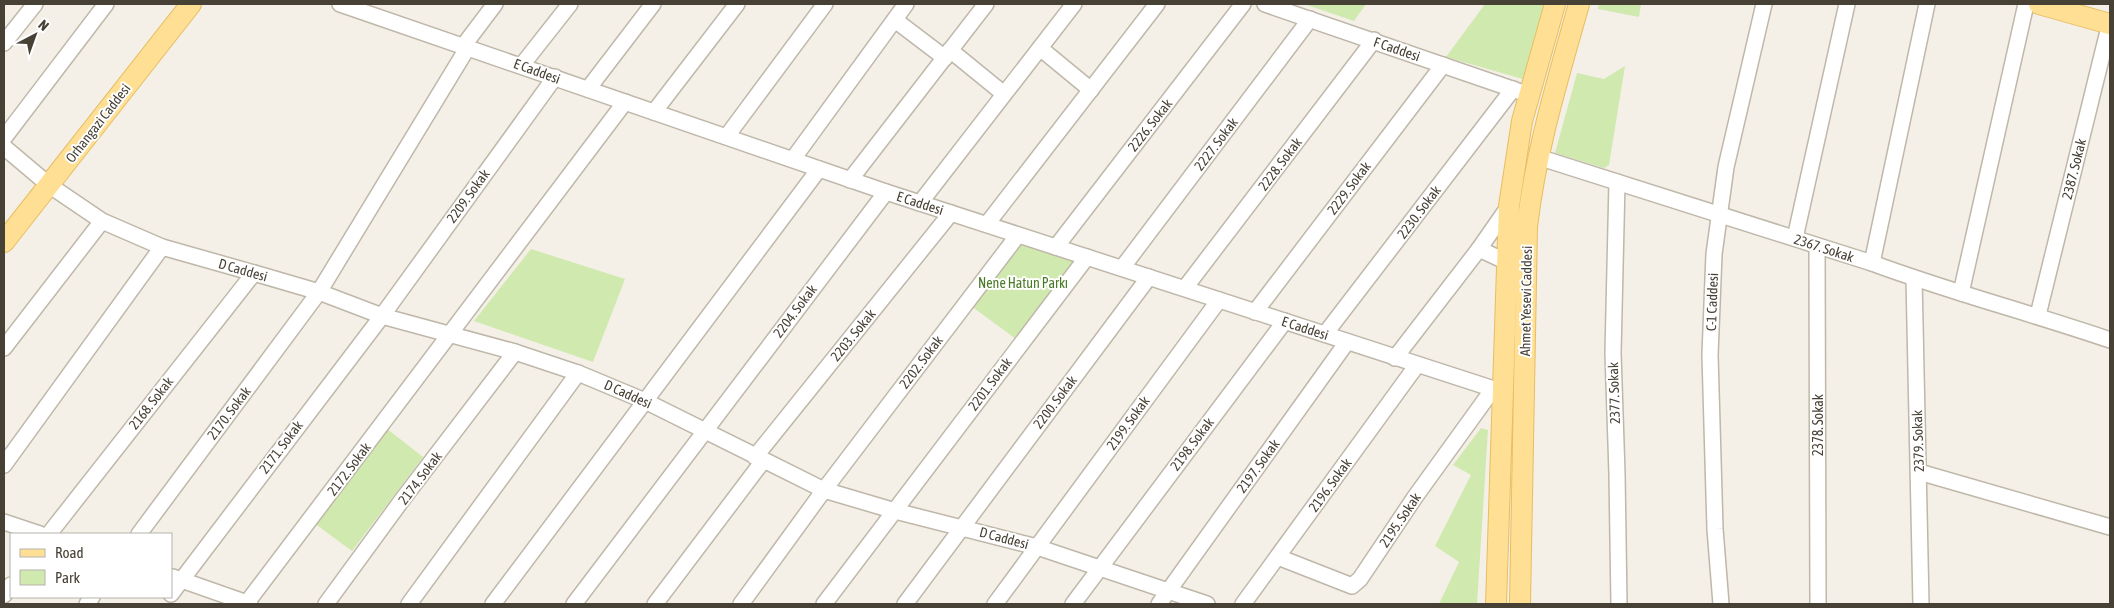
<svg xmlns="http://www.w3.org/2000/svg" width="2114" height="608" font-family="'Asap Condensed',sans-serif">
<style>
.green{fill:#d0e9ae}
.lines{fill:none;stroke-linecap:round;stroke-linejoin:round}
.minor-casing{stroke:#bfb7a9;stroke-width:18}
.major-casing{stroke:#e7bd61;stroke-width:22}
.minor{stroke:#fff;stroke-width:15}
.major{stroke:#ffdf94;stroke-width:20}
.labels{text-anchor:middle;stroke-width:4;stroke-linejoin:round;paint-order:stroke}
.street-label{font-size:14px;fill:#474035;stroke:#fff}
.park-label{font-size:14px;fill:#487a27;stroke:#fff}
</style>
<rect width="100%" height="100%" fill="#f4f0e7"/>
<!-- green -->
<g class="green">
<path d="M 1304,4 L 1366,4 L 1354,21 Z"/>
<path d="M 1485,4 L 1545,4 L 1526,80 L 1446,57 Z"/>
<path d="M 1599,4 L 1641,4 L 1639,17 L 1598,9 Z"/>
<path d="M 1625,66 L 1609,165 L 1604,168 L 1555,153 L 1577,73 L 1604,79 Z"/>
<path d="M 1019,242 L 1075,259 L 1016,339 L 971,306 Z"/>
<path d="M 531,249 L 625,279 L 593,362 L 474,321 Z"/>
<path d="M 386,428 L 423,457 L 352,551 L 314,523 Z"/>
<path d="M 1481,428 L 1488,430 L 1477,604 L 1439,604 L 1459,562 L 1435,546 L 1471,475 L 1453,465 Z"/>
</g>
<g class="lines">
<defs>
<g id="minor">
<path d="M 340,4 L 886,192 L 1503,392"/>
<path d="M 1265,4 L 1521,92"/>
<path d="M 895,20 L 945,58"/>
<path d="M 4,43 L 35,4"/>
<path d="M 464,45 L 495,4"/>
<path d="M 1040,48 L 1091,90"/>
<path d="M 950,50 L 1004,94"/>
<path d="M 522,65 L 570,4"/>
<path d="M 588,89 L 653,4"/>
<path d="M 654,112 L 737,4"/>
<path d="M 727,136 L 825,4"/>
<path d="M 4,138 L 106,4"/>
<path d="M 4,147 L 49,185 L 102,221 L 162,247 L 254,273 L 319,292 L 382,316 L 515,352 L 578,373 L 645,401 L 824,490 L 895,511 L 1037,547 L 1207,604"/>
<path d="M 1538,157 L 1872,263 C 1950,292 2031,313 2110,340"/>
<path d="M 793,159 L 906,4"/>
<path d="M 850,180 L 986,4"/>
<path d="M 1617,182 L 1613,353 L 1617,474 L 1619,604"/>
<path d="M 920,203 L 1074,4"/>
<path d="M 987,224 L 1157,4"/>
<path d="M 1795,238 L 1847,4"/>
<path d="M 1817,246 L 1818,604"/>
<path d="M 1056,247 L 1243,4"/>
<path d="M 1507,262 L 1479,249 L 1509,206"/>
<path d="M 1872,263 L 1927,4"/>
<path d="M 1122,268 L 1310,19"/>
<path d="M 1914,278 L 1921,604"/>
<path d="M 1185,288 L 1374,40"/>
<path d="M 1961,293 L 2026,4"/>
<path d="M 1255,312 L 1443,65"/>
<path d="M 2038,315 L 2110,23"/>
<path d="M 1325,334 L 1513,89"/>
<path d="M 4,348 L 102,221"/>
<path d="M 1395,358 L 1479,249"/>
<path d="M 755,457 L 951,213"/>
<path d="M 4,465 L 162,247"/>
<path d="M 1919,472 L 2110,527"/>
<path d="M 4,522 L 40,534"/>
<path d="M 49,534 L 254,273"/>
<path d="M 139,534 L 319,292 L 468,47"/>
<path d="M 1278,557 L 1352,586 L 1360,579 L 1415,497 L 1493,389"/>
<path d="M 173,577 L 250,604"/>
<path d="M 171,594 L 382,316 L 555,77"/>
<path d="M 4,595 L 11,585"/>
<path d="M 87,604 L 92,597"/>
<path d="M 246,604 L 625,102"/>
<path d="M 326,604 L 402,500 L 515,352"/>
<path d="M 409,604 L 578,373"/>
<path d="M 493,604 L 819,169"/>
<path d="M 574,604 L 886,192"/>
<path d="M 655,604 L 763,461"/>
<path d="M 741,604 L 824,490 L 1018,235"/>
<path d="M 824,604 L 1087,257"/>
<path d="M 905,604 L 1149,277"/>
<path d="M 995,604 L 1219,300"/>
<path d="M 1073,604 L 1285,321"/>
<path d="M 1159,604 L 1347,342"/>
<path d="M 1243,604 L 1417,365"/>
<path d="M 1721,604 L 1715,529 L 1710,355 L 1714,254 L 1726,167 L 1764,4"/>
</g>
<g id="major">
<path d="M 2039,4 L 2110,24"/>
<path d="M 4,242 L 191,4"/>
<path d="M 1496,604 L 1509,206 L 1522,121 L 1555,4"/>
<path d="M 1520,604 L 1527,227 C 1536,149 1558,79 1579,4"/>
</g>
</defs>
<!-- minor casing -->
<use href="#minor" class="minor-casing"/>
<!-- major casing -->
<use href="#major" class="major-casing"/>
<!-- minor -->
<use href="#minor" class="minor"/>
<!-- major -->
<use href="#major" class="major"/>
</g>
<g class="labels">
<!-- street labels -->
<g class="street-label">
<text transform="translate(1397 49) rotate(19)" y="5">F Caddesi</text>
<text transform="translate(537 71) rotate(20)" y="5">E Caddesi</text>
<text transform="translate(98 123) rotate(-52)" y="5">Orhangazi Caddesi</text>
<text transform="translate(1150 125) rotate(-52)" y="5">2226. Sokak</text>
<text transform="translate(1216 144) rotate(-53)" y="5">2227. Sokak</text>
<text transform="translate(1280 164) rotate(-53)" y="5">2228. Sokak</text>
<text transform="translate(2074 169) rotate(-76)" y="5">2387. Sokak</text>
<text transform="translate(1349 188) rotate(-53)" y="5">2229. Sokak</text>
<text transform="translate(468 196) rotate(-54)" y="5">2209. Sokak</text>
<text transform="translate(920 203) rotate(18)" y="5">E Caddesi</text>
<text transform="translate(1419 212) rotate(-53)" y="5">2230. Sokak</text>
<text transform="translate(1824 248) rotate(18)" y="5">2367. Sokak</text>
<text transform="translate(243 270) rotate(16)" y="5">D Caddesi</text>
<text transform="translate(1526 301) rotate(-89)" y="5">Ahmet Yesevi Caddesi</text>
<text transform="translate(1712 302) rotate(-88)" y="5">C-1 Caddesi</text>
<text transform="translate(795 311) rotate(-53)" y="5">2204. Sokak</text>
<text transform="translate(1305 328) rotate(18)" y="5">E Caddesi</text>
<text transform="translate(853 335) rotate(-51)" y="5">2203. Sokak</text>
<text transform="translate(921 362) rotate(-53)" y="5">2202. Sokak</text>
<text transform="translate(990 384) rotate(-53)" y="5">2201. Sokak</text>
<text transform="translate(1614 393) rotate(-92)" y="5">2377. Sokak</text>
<text transform="translate(628 394) rotate(24)" y="5">D Caddesi</text>
<text transform="translate(1055 402) rotate(-53)" y="5">2200. Sokak</text>
<text transform="translate(151 403) rotate(-52)" y="5">2168. Sokak</text>
<text transform="translate(229 413) rotate(-53)" y="5">2170. Sokak</text>
<text transform="translate(1128 423) rotate(-54)" y="5">2199. Sokak</text>
<text transform="translate(1818 425) rotate(-90)" y="5">2378. Sokak</text>
<text transform="translate(1918 441) rotate(-92)" y="5">2379. Sokak</text>
<text transform="translate(1192 444) rotate(-53)" y="5">2198. Sokak</text>
<text transform="translate(281 447) rotate(-53)" y="5">2171. Sokak</text>
<text transform="translate(1258 466) rotate(-54)" y="5">2197. Sokak</text>
<text transform="translate(349 469) rotate(-53)" y="5">2172. Sokak</text>
<text transform="translate(420 478) rotate(-53)" y="5">2174. Sokak</text>
<text transform="translate(1330 485) rotate(-54)" y="5">2196. Sokak</text>
<text transform="translate(1400 520) rotate(-56)" y="5">2195. Sokak</text>
<text transform="translate(1004 538) rotate(15)" y="5">D Caddesi</text>
</g>
<!-- park labels -->
<g class="park-label">
<text x="1023" y="288">Nene Hatun Parkı</text>
</g>
</g>
<!-- border -->
<rect width="2114" height="608" fill="none" stroke="#474035" stroke-width="10"/>
<!-- legend -->
<rect x="10" y="533" width="162" height="65" fill="#ffffff" stroke="#b5b3ae"/>
<rect x="20" y="549" width="25" height="8" fill="#ffdf94" stroke="#b5b3ae"/>
<text x="55" y="558" font-size="15" fill="#474035">Road</text>
<rect x="20" y="570" width="25" height="15" fill="#d0e9ae" stroke="#b5b3ae"/>
<text x="55" y="583" font-size="15" fill="#474035">Park</text>
<!-- north arrow -->
<g transform="translate(35 35) rotate(41)" stroke="#ffffff" stroke-width="4" paint-order="stroke">
<path d="M0-4L9 19L0 12L-9 19Z" fill="#474035"/>
<text y="-8" font-size="14" font-weight="bold" text-anchor="middle" fill="#474035">N</text>
</g>
</svg>
